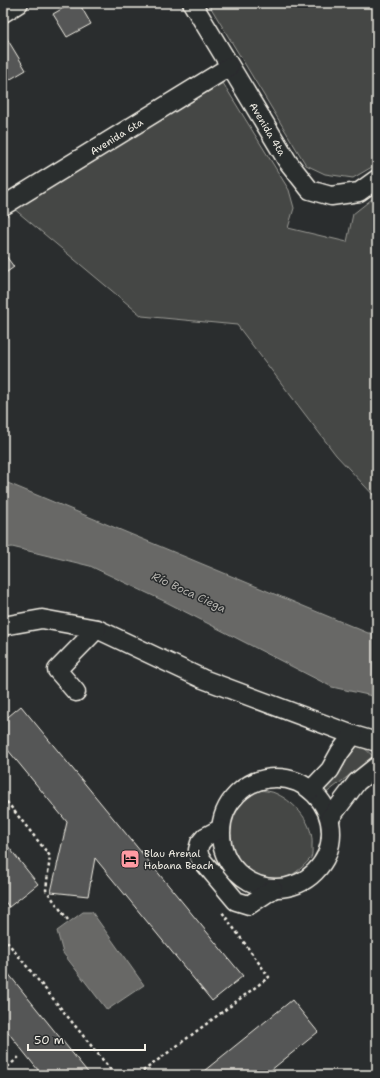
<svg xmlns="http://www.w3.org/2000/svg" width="380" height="1078" font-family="'Shantell Sans',sans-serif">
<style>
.green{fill:#444645;stroke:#9c9c96}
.water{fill:#676866;stroke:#9f9f9a}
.building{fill:#555756;stroke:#f4f1e8}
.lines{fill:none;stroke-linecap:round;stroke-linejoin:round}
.minor-casing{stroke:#f4f1e8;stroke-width:21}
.path{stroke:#f4f1e8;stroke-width:2.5;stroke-dasharray:3 3;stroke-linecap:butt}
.minor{stroke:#2a2d2e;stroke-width:18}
.labels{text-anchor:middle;stroke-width:3;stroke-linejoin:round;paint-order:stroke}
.street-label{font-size:10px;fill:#f4f1e8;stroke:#2a2d2e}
.poi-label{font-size:10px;fill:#f4f1e8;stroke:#2a2d2e;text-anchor:start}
.water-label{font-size:11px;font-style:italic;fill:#b5b3ae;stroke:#2a2d2e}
</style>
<rect width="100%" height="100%" fill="#2a2d2e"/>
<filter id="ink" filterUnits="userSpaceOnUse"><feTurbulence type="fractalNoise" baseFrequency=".025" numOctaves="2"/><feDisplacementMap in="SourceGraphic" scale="8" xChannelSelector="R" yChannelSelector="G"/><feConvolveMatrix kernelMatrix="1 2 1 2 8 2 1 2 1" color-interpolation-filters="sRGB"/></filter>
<g filter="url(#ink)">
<!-- green -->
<g class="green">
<path d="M 208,3 L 377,3 L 377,164 L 353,178 L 325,174 L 306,165 Z"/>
<path d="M 223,83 L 289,190 L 294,208 L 288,228 L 347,242 L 353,214 L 377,195 L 377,499 L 336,455 L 237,325 L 142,316 L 13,208 Z"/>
<path d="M 359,743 L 377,760 L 351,774 L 316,801 L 314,797 L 344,766 L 346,754 Z"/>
<path d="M 259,790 C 265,791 272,791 277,794 C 296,803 314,824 312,846 C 312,851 313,857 309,860 C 298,873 279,886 261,880 C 258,879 255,875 252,872 C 237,860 214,834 227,812 C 234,801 248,795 259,790 Z"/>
</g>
<!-- water -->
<g class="water">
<path d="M 3,481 L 368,633 L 377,633 L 377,697 L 332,687 L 166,602 L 90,566 L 12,547 L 3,549 Z"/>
<path d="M 83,912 L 92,912 L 144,985 L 107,1010 L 63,953 L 57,931 Z"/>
</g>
<!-- building -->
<g class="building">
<path d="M 72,3 L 79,3 L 91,24 L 67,37 L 53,14 Z"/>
<path d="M 6,37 L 26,70 L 9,80 L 3,69 L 3,39 Z"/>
<path d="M 3,252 L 14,267 L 3,275 Z"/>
<path d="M 21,706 L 243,976 L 212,1001 L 95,858 L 88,896 L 51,892 L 67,822 L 3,744 L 3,721 Z"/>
<path d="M 3,840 L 38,884 L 9,907 L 3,899 Z"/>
<path d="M 3,967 L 90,1075 L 42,1075 L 3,1026 Z"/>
<path d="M 292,1000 L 318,1032 L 265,1075 L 199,1075 Z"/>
<path d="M 377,1005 L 377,1014 L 373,1009 Z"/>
</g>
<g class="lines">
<defs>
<g id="minor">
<path id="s1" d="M 192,3 L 288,162 L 310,190 L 331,196 L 359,192 L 377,179"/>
<path d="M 3,13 L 19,3"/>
<path id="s2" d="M 3,206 L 229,67"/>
<path d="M 3,626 L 42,619 L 97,629 L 203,679 L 353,735 L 377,742"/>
<path d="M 76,692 L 57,670 L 97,629"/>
<circle cx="276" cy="833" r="55"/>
<path d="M 311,790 L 330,770 L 340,752 L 353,735"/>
<path d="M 330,818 L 357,782 L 377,766"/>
<path d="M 220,829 L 205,837 L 200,843 L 198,850 L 200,858 L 236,901 L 249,905 L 273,889"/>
</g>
</defs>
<!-- minor casing -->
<use href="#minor" class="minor-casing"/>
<!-- path -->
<g class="path">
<path d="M 3,797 L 50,856 L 46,890 L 68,920"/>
<path d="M 3,937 L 115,1075"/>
<path d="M 3,1071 L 19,1057"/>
<path d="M 138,1075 L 269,977 L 222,912"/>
</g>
<!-- minor -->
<use href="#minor" class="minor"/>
</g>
</g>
<!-- icons -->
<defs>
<symbol id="hotel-square" viewBox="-11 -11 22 22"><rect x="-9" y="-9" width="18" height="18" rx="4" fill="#ff9aa2" stroke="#2a2d2e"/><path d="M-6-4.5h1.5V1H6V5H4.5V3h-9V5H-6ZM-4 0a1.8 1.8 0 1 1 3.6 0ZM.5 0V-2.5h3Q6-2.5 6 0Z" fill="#111"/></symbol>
</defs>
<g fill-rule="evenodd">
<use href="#hotel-square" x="119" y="848" width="22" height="22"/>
</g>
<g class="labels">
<!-- street labels -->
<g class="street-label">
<text dy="4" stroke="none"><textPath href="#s1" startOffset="147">Avenida 4ta</textPath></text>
<text dy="4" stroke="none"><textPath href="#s2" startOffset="133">Avenida 6ta</textPath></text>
</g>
<!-- poi labels -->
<g class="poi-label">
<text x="144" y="857">Blau Arenal<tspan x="144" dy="12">Habana Beach</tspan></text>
</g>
<!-- water labels -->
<g class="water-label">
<text transform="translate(189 592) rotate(25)" y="4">Río Boca Ciega</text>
</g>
</g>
<!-- margin -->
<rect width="380" height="1078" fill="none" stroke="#2a2d2e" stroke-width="16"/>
<rect x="8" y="8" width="364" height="1062" fill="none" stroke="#f4f1e8" stroke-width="1.5" filter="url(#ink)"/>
<!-- scale -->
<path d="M28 1044v6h117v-6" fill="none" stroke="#f4f1e8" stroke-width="2"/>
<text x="34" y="1044" font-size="12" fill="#f4f1e8" stroke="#2a2d2e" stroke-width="3" paint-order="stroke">50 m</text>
</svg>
